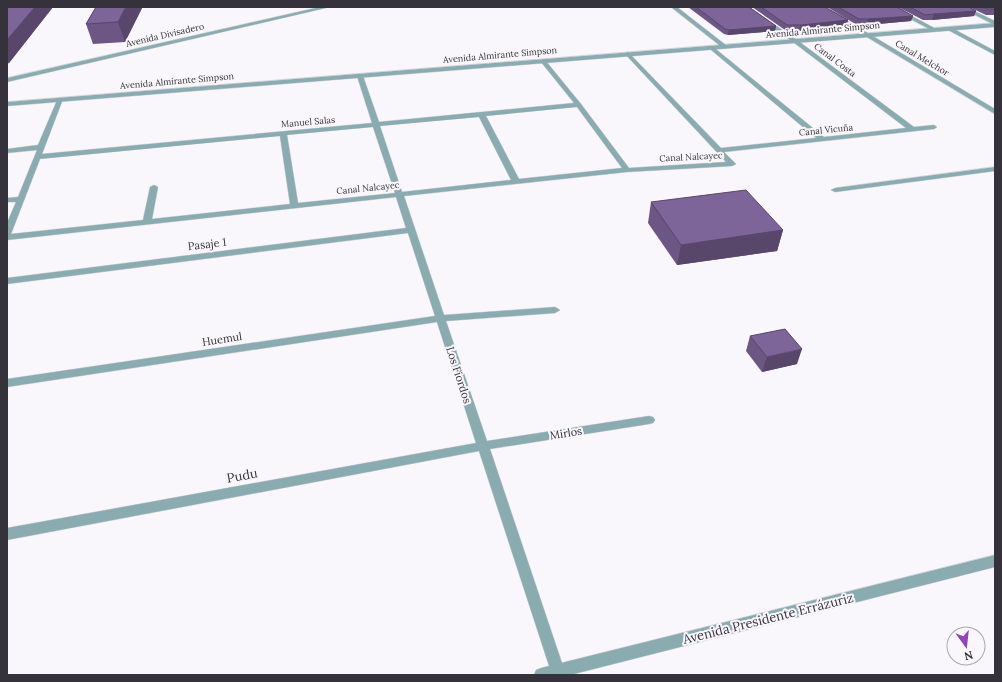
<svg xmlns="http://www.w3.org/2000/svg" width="1002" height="682" font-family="Lora,serif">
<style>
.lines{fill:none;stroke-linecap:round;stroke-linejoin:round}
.minor-casing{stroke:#d6d4d9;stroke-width:1}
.tertiary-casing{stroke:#d6d4d9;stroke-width:1}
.minor{fill:#8aacb1;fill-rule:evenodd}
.tertiary{fill:#8aacb1;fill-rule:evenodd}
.wall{fill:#6c5684}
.shaded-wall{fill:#58466b}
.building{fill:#7d6499;stroke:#58466b}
.labels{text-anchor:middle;stroke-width:4;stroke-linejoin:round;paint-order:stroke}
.far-street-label{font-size:9px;fill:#36323c;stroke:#f9f7fc}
.street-label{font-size:11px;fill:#36323c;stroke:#f9f7fc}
.near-street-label{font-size:13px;fill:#36323c;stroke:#f9f7fc}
</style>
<rect width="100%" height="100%" fill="#f9f7fc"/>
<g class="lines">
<defs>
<g id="minor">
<path d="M 320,7 L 330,7 L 7,82 L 7,78 Z"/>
<path d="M 671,7 L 677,7 L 727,46 L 727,48 L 723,48 Z"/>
<path d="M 743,7 L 749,7 L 797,40 L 914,127 L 934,125 L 937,127 L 934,129 L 724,152 L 736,164 L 732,166 L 627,172 L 404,196 L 444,315 L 555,307 L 560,310 L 555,313 L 446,321 L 487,441 L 649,416 L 653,417 L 655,420 L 653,423 L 649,424 L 490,449 L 566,675 L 552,675 L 479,451 L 7,540 L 7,528 L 476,443 L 437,322 L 7,387 L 7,379 L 435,316 L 408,233 L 7,284 L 7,278 L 406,228 L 396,197 L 7,240 L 7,223 L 16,202 L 7,202 L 7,198 L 18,197 L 37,150 L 7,153 L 7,149 L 38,145 L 58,98 L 63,99 L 42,154 L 372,123 L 357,76 L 360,74 L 363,76 L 379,122 L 574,103 L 541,62 L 541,60 L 545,60 L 581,104 L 629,168 L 726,162 L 626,55 L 625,54 L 628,52 L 721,148 L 816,138 L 710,49 L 709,48 L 712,46 L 824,137 L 906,128 L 793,42 ZM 577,107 L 622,168 L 519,179 L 486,116 ZM 479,117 L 511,180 L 402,192 L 380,126 ZM 373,127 L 395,193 L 298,203 L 287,135 ZM 280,136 L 290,204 L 152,219 L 158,187 L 154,185 L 150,187 L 143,220 L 11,234 L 40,159 Z"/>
<path d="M 817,7 L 824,7 L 995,109 L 995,114 Z"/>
<path d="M 888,7 L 895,7 L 938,30 L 933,31 Z"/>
<path d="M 959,7 L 966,7 L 995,21 L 995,25 Z"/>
<path d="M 950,27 L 995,51 L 995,55 L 948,30 L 947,29 Z"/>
<path d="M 995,167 L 995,171 L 835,192 L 831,190 L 835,188 Z"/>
</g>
<g id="tertiary">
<path d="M 995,23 L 995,27 L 7,106 L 7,102 Z"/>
<path d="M 995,555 L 995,567 L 570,675 L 534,675 L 536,670 L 541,668 Z"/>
</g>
</defs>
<!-- minor casing -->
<use href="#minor" class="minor-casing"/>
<!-- tertiary casing -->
<use href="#tertiary" class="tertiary-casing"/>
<!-- minor -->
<use href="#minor" class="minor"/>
<!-- tertiary -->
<use href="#tertiary" class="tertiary"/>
</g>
<!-- wall -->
<g class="wall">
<path d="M 7,7 L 53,7 L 9,63 L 7,64 Z"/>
<path d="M 96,7 L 155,7 L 142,8 L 125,42 L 93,44 L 86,24 Z"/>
<path d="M 688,7 L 749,7 L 776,26 L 775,31 L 728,35 L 724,34 Z"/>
<path d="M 752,7 L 825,7 L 848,20 L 846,26 L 799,31 L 785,30 Z"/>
<path d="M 827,7 L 897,7 L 913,16 L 911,21 L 867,25 L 857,25 Z"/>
<path d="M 898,7 L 969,7 L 976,11 L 974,16 L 932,20 L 923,20 Z"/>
<path d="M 969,7 L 995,7 L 995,15 L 986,15 Z"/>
<path d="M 651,202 L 783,230 L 777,251 L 677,265 L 648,223 Z"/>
<path d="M 750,336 L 797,364 L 762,372 L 746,351 Z"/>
</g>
<!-- shaded-wall -->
<g class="shaded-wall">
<path d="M 35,7 L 53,7 L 9,63 L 7,58 L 7,40 Z"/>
<path d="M 126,7 L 142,7 L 142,8 L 125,42 L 118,22 Z"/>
<path d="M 976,11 L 974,16 L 932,20 L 934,14 Z"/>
<path d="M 913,16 L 911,21 L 867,25 L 868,19 Z"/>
<path d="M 848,20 L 846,26 L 799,31 L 801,25 Z"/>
<path d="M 776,26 L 775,31 L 728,35 L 729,30 Z"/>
<path d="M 783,230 L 777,251 L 677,265 L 681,245 Z"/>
<path d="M 802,349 L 797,364 L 762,372 L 767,357 Z"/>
</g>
<!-- building -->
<g class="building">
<path d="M 7,7 L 35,7 L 7,40 Z"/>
<path d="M 96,7 L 126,7 L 118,22 L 86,24 Z"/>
<path d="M 696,7 L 749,7 L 776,26 L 729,30 L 725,29 Z"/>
<path d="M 761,7 L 825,7 L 848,20 L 801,25 L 787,25 Z"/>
<path d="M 838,7 L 897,7 L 913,16 L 868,19 L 859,19 Z"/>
<path d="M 910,7 L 969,7 L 976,11 L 934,14 L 925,15 Z"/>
<path d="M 983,7 L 995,7 L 995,9 L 988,9 Z"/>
<path d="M 746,190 L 783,230 L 681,245 L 651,202 Z"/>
<path d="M 785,329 L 802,349 L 767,357 L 750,336 Z"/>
</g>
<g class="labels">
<!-- far-street labels -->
<g class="far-street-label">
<text transform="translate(823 30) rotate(-5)" y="3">Avenida Almirante Simpson</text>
<text transform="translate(165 35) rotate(-13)" y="3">Avenida Divisadero</text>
<text transform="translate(500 55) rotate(-5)" y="3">Avenida Almirante Simpson</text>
<text transform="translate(922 58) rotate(31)" y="3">Canal Melchor</text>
<text transform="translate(835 60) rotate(37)" y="3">Canal Costa</text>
<text transform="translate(177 81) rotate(-5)" y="3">Avenida Almirante Simpson</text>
<text transform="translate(308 122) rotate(-5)" y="3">Manuel Salas</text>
<text transform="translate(826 130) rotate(-6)" y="3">Canal Vicuña</text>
<text transform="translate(691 157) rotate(-3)" y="3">Canal Nalcayec</text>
<text transform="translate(368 188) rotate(-6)" y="3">Canal Nalcayec</text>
</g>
<!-- street labels -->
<g class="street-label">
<text transform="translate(207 244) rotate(-7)" y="4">Pasaje 1</text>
<text transform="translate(222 339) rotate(-9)" y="4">Huemul</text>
<text transform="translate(459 375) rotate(72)" y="4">Los Fiordos</text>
<text transform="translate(566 433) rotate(-9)" y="4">Mirlos</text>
</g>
<!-- near-street labels -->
<g class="near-street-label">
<text transform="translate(242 475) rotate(-10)" y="5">Pudu</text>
<text transform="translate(768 618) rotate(-14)" y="5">Avenida Presidente Errázuriz</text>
</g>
</g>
<!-- border -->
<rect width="1002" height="682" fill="none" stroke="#36323c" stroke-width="16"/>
<!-- north arrow -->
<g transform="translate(966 646) rotate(165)"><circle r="19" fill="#f9f7fc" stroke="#aba8af"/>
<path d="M0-3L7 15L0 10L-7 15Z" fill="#9146b8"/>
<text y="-6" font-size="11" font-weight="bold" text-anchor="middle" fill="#36323c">N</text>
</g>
</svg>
